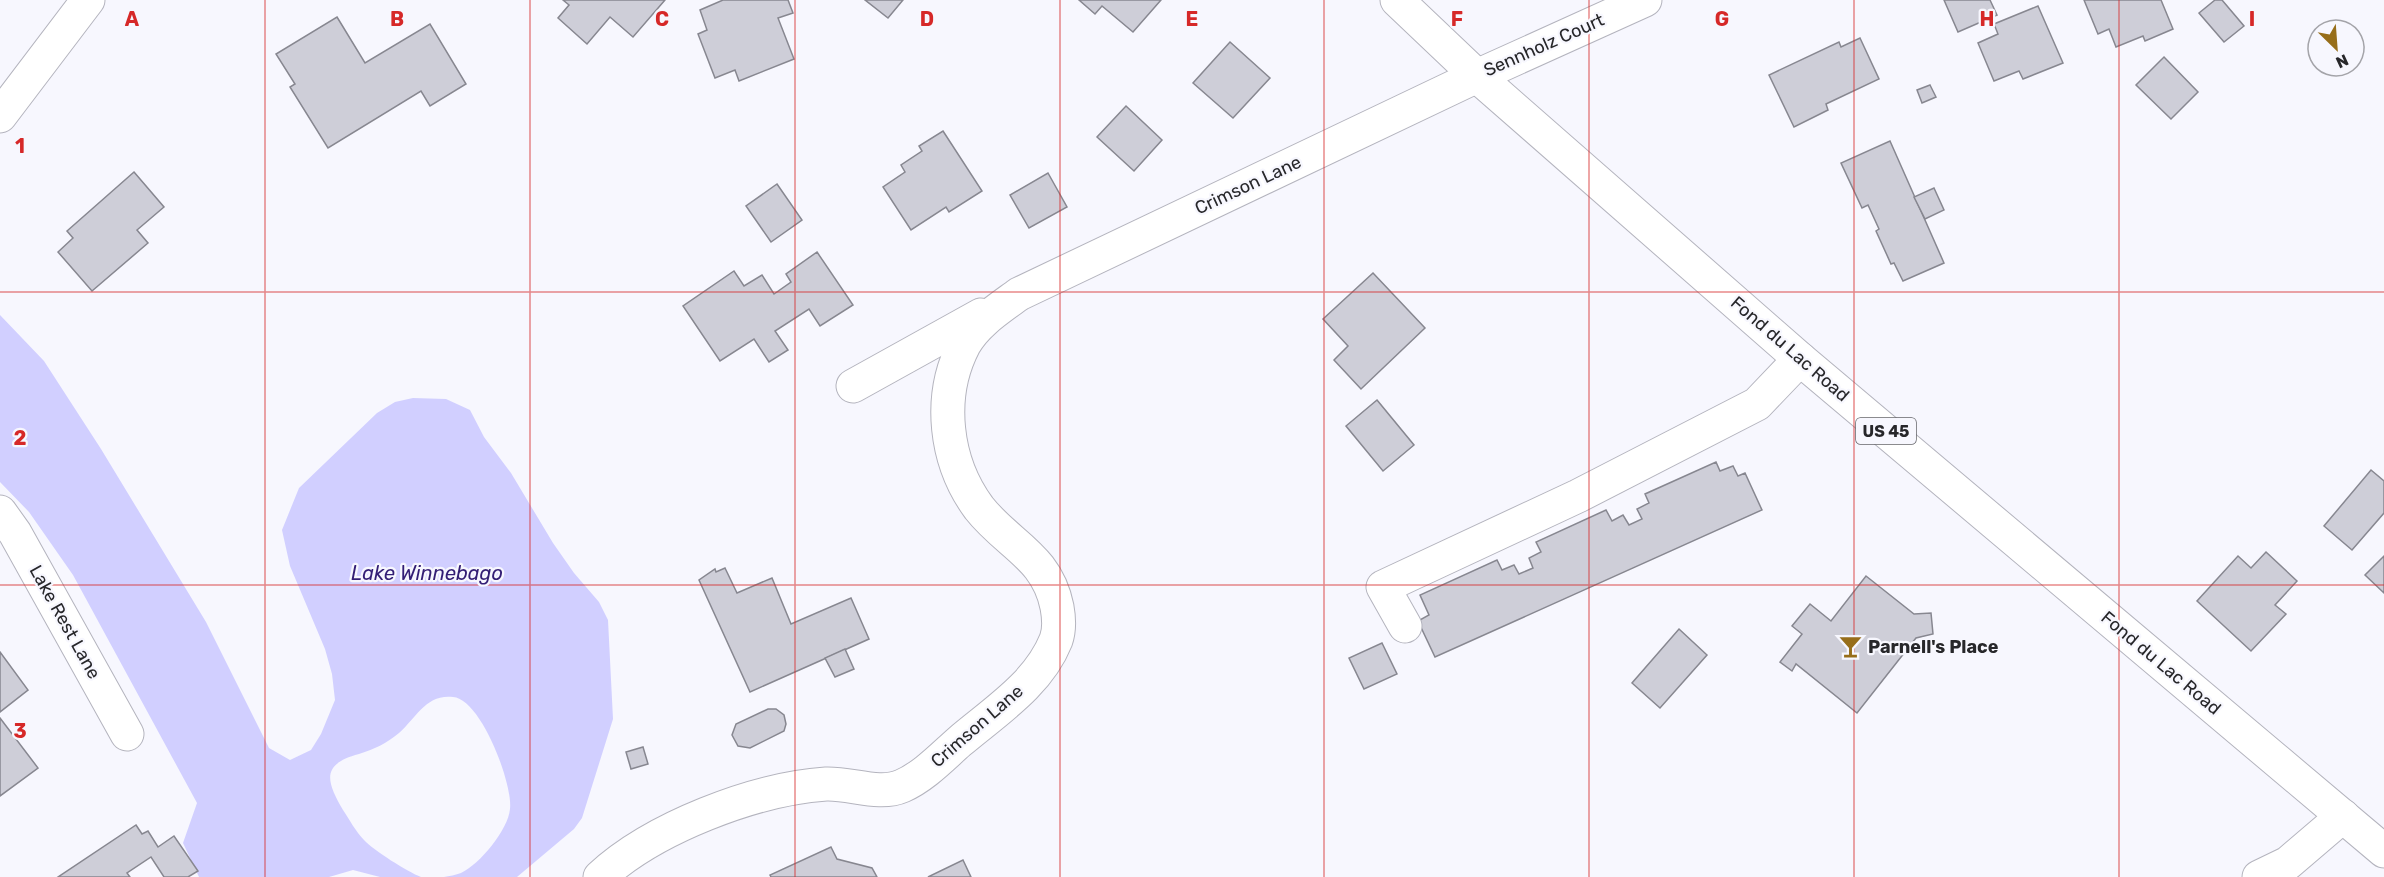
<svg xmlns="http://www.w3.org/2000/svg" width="2384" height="877" font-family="Rubik,sans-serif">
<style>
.water{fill:#d1cfff}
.building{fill:#ceced8;stroke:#878790;stroke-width:1.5}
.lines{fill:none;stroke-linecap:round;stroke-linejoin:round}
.minor-casing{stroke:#b4b4be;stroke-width:35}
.major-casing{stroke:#b4b4be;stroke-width:35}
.minor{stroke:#fff;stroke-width:33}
.major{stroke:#fff;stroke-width:33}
.grid{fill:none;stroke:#d62828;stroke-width:1.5;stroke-opacity:0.55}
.labels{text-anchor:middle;stroke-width:4.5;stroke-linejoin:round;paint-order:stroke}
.shield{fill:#f7f7fe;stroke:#65656a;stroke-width:1.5}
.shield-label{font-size:16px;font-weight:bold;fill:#27272a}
.street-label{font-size:18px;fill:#27272a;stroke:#f7f7fe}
.poi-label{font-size:18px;font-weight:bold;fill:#27272a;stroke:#f7f7fe;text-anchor:start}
.water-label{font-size:20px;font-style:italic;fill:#331e75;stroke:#f7f7fe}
.grid-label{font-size:20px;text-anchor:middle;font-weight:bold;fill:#d62828;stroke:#f7f7fe;stroke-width:4.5;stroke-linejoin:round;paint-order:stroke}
</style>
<rect width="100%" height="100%" fill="#f7f7fe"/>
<!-- water -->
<path class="water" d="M 0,315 L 44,361 L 101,449 L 206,622 L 269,748 L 290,760 L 311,750 L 321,734 L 335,700 L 332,674 L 325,649 L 290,566 L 282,530 L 299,488 L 377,413 L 395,402 L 413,398 L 446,399 L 470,410 L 484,437 L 511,473 L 553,543 L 574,573 L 599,602 L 608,620 L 613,719 L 582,818 L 574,829 L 517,877 L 444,877 C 449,876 456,875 461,873 C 480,864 508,830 510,809 C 513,784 481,699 453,697 C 426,694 417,717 399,733 C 387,743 375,749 359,754 C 321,764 326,781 343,810 C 349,819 356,832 364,840 C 373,850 408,872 421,877 L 380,877 L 353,870 L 329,877 L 199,877 L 183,843 L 197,803 L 73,575 L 29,512 L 0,482 Z"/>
<!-- building -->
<g class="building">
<path d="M 563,0 L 665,0 L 633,37 L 610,17 L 587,44 L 558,18 L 569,5 Z"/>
<path d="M 723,0 L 788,0 L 793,13 L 778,18 L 794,59 L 739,81 L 735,70 L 715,78 L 698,34 L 707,30 L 700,10 Z"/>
<path d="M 865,0 L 903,0 L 888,18 Z"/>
<path d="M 1079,0 L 1161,0 L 1133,32 L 1102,6 L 1095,14 Z"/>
<path d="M 1944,0 L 1990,0 L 1997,15 L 1958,32 Z"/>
<path d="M 2084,0 L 2161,0 L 2173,29 L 2145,41 L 2143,36 L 2116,47 L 2109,29 L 2098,34 Z"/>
<path d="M 2215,0 L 2222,0 L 2244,26 L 2224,42 L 2199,13 Z"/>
<path d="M 2038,6 L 2063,63 L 2023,79 L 2019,71 L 1994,81 L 1978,43 L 1998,34 L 1994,24 Z"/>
<path d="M 337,17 L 365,63 L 430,24 L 466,84 L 430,106 L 421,91 L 328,148 L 290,87 L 295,84 L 276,54 Z"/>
<path d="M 1860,38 L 1879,79 L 1826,104 L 1828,110 L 1794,127 L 1769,75 L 1839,42 L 1841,47 Z"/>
<path d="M 1230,42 L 1270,78 L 1233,118 L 1193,83 Z"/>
<path d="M 2164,57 L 2198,92 L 2171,119 L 2136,85 Z"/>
<path d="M 1930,85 L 1936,97 L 1922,103 L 1917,90 Z"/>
<path d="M 1126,106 L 1162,140 L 1134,171 L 1097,137 Z"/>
<path d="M 943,131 L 982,191 L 949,212 L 946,207 L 911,230 L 883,187 L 905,172 L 901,165 L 922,151 L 919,146 Z"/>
<path d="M 1890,141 L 1944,263 L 1903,281 L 1894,263 L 1891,264 L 1876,231 L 1879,229 L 1868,205 L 1862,208 L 1841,163 Z"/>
<path d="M 134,172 L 164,207 L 137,230 L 148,243 L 92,291 L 58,252 L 73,238 L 67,231 Z"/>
<path d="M 1048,173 L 1067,207 L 1029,228 L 1010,195 Z"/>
<path d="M 777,184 L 802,220 L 771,242 L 746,206 Z"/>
<path d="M 1934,188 L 1944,210 L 1925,219 L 1914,197 Z"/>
<path d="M 817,252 L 853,305 L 820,326 L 809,309 L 775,331 L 788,350 L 769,362 L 754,339 L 720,361 L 683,306 L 734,271 L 744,286 L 762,275 L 774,294 L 791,282 L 786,274 Z"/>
<path d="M 1373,273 L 1425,328 L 1361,389 L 1334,360 L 1348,346 L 1323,319 Z"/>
<path d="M 1377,400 L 1414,445 L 1383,471 L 1346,426 Z"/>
<path d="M 1716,462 L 1720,471 L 1733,466 L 1738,476 L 1745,473 L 1762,510 L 1435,657 L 1418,621 L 1429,615 L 1420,595 L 1497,560 L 1502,570 L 1514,565 L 1519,574 L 1533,568 L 1529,558 L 1541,552 L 1536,542 L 1606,510 L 1612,521 L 1623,515 L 1629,525 L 1642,519 L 1637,509 L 1649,503 L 1645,494 Z"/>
<path d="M 2371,470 L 2384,481 L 2384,513 L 2352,550 L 2324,526 Z"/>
<path d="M 2266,552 L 2297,581 L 2275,605 L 2286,614 L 2251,651 L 2197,601 L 2238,556 L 2251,568 Z"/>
<path d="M 2384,556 L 2384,593 L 2365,575 Z"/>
<path d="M 725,568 L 737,593 L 772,578 L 791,624 L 851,598 L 869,639 L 750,692 L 699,580 L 715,569 L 716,572 Z"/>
<path d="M 1866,576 L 1914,614 L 1931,613 L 1933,634 L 1916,638 L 1857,713 L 1796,664 L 1792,671 L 1780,662 L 1802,634 L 1792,626 L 1810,604 L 1831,621 Z"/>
<path d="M 1679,629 L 1707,655 L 1660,708 L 1632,683 Z"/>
<path d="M 1382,643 L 1397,674 L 1364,689 L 1349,658 Z"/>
<path d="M 845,649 L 854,669 L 835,677 L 825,658 Z"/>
<path d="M 0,652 L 28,690 L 0,712 Z"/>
<path d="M 768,709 L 776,709 L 784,715 L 786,724 L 784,731 L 750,748 L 738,746 L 732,735 L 736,724 Z"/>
<path d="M 0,718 L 38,768 L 0,796 Z"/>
<path d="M 643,747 L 648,764 L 631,769 L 626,752 Z"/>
<path d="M 136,825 L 142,834 L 148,831 L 158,847 L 174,836 L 198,871 L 188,877 L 164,877 L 151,857 L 127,873 L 130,877 L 58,877 Z"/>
<path d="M 831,847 L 837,859 L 872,868 L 877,877 L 771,877 L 770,875 Z"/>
<path d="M 963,860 L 971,877 L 928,877 Z"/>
</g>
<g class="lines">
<defs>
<g id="minor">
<path d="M 0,116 L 88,0"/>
<path d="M 853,386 L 981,315"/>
<path d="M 0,512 L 15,533 L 127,734"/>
<path d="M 1405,626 L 1383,587 L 1578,496 L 1757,404 L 1800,359"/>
<path d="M 600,877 C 653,828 754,789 826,784 C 851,783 879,796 902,786 C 923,777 942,757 959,742 C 994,712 1038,685 1056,640 C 1060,629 1059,618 1057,607 C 1047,556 1008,545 979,508 C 945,462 937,397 964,345 C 976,323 1000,308 1019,294 L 1477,76 L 1645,0"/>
<path d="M 2259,877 L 2288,863 L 2343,816"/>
</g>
<path id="major" d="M 1397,0 L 1477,76 L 1800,359 L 2384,851"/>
</defs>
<!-- minor casing -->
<use href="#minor" class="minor-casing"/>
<!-- major casing -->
<use href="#major" class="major-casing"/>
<!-- minor -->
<use href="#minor" class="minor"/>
<!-- major -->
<use href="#major" class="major"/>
</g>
<!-- grid -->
<path class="grid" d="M 265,0 L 265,877M 530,0 L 530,877M 795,0 L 795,877M 1060,0 L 1060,877M 1324,0 L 1324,877M 1589,0 L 1589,877M 1854,0 L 1854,877M 2119,0 L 2119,877M 0,292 L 2384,292M 0,585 L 2384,585"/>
<!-- icons -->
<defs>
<symbol id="bar-bare" viewBox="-9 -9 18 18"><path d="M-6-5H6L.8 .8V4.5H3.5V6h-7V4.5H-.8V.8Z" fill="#976e1a" stroke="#f7f7fe" stroke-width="2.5" paint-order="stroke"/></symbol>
</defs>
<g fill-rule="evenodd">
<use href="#bar-bare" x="1834" y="630" width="33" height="33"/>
</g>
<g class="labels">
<!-- shield labels -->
<rect class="shield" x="1856" y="418" width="60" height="26" rx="4.5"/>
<g class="shield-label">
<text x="1886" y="437">US 45</text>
</g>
<!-- street labels -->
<g class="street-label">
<text transform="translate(1544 45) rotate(-24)" y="6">Sennholz Court</text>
<text transform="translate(1248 185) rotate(-25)" y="6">Crimson Lane</text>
<text transform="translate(1790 349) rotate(41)" y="6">Fond du Lac Road</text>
<text transform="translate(65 622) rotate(61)" y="6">Lake Rest Lane</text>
<text transform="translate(2161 663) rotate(40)" y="6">Fond du Lac Road</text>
<text transform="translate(977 726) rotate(-41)" y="6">Crimson Lane</text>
</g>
<!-- poi labels -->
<g class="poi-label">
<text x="1868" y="653">Parnell's Place</text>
</g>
<!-- water labels -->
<g class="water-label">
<text x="427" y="580">Lake Winnebago</text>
</g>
</g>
<g class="grid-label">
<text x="132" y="26">A</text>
<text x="397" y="26">B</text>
<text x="662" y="26">C</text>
<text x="927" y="26">D</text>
<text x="1192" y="26">E</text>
<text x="1457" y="26">F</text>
<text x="1722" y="26">G</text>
<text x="1987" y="26">H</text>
<text x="2252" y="26">I</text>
<text x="20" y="153">1</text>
<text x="20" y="445">2</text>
<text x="20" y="738">3</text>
</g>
<!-- north arrow -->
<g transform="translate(2336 48) rotate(155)"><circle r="28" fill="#f7f7fe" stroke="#a4a4a9" stroke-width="1.5"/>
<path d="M0-4.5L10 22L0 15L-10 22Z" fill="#976e1a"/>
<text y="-9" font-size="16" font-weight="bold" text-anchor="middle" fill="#27272a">N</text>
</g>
</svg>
